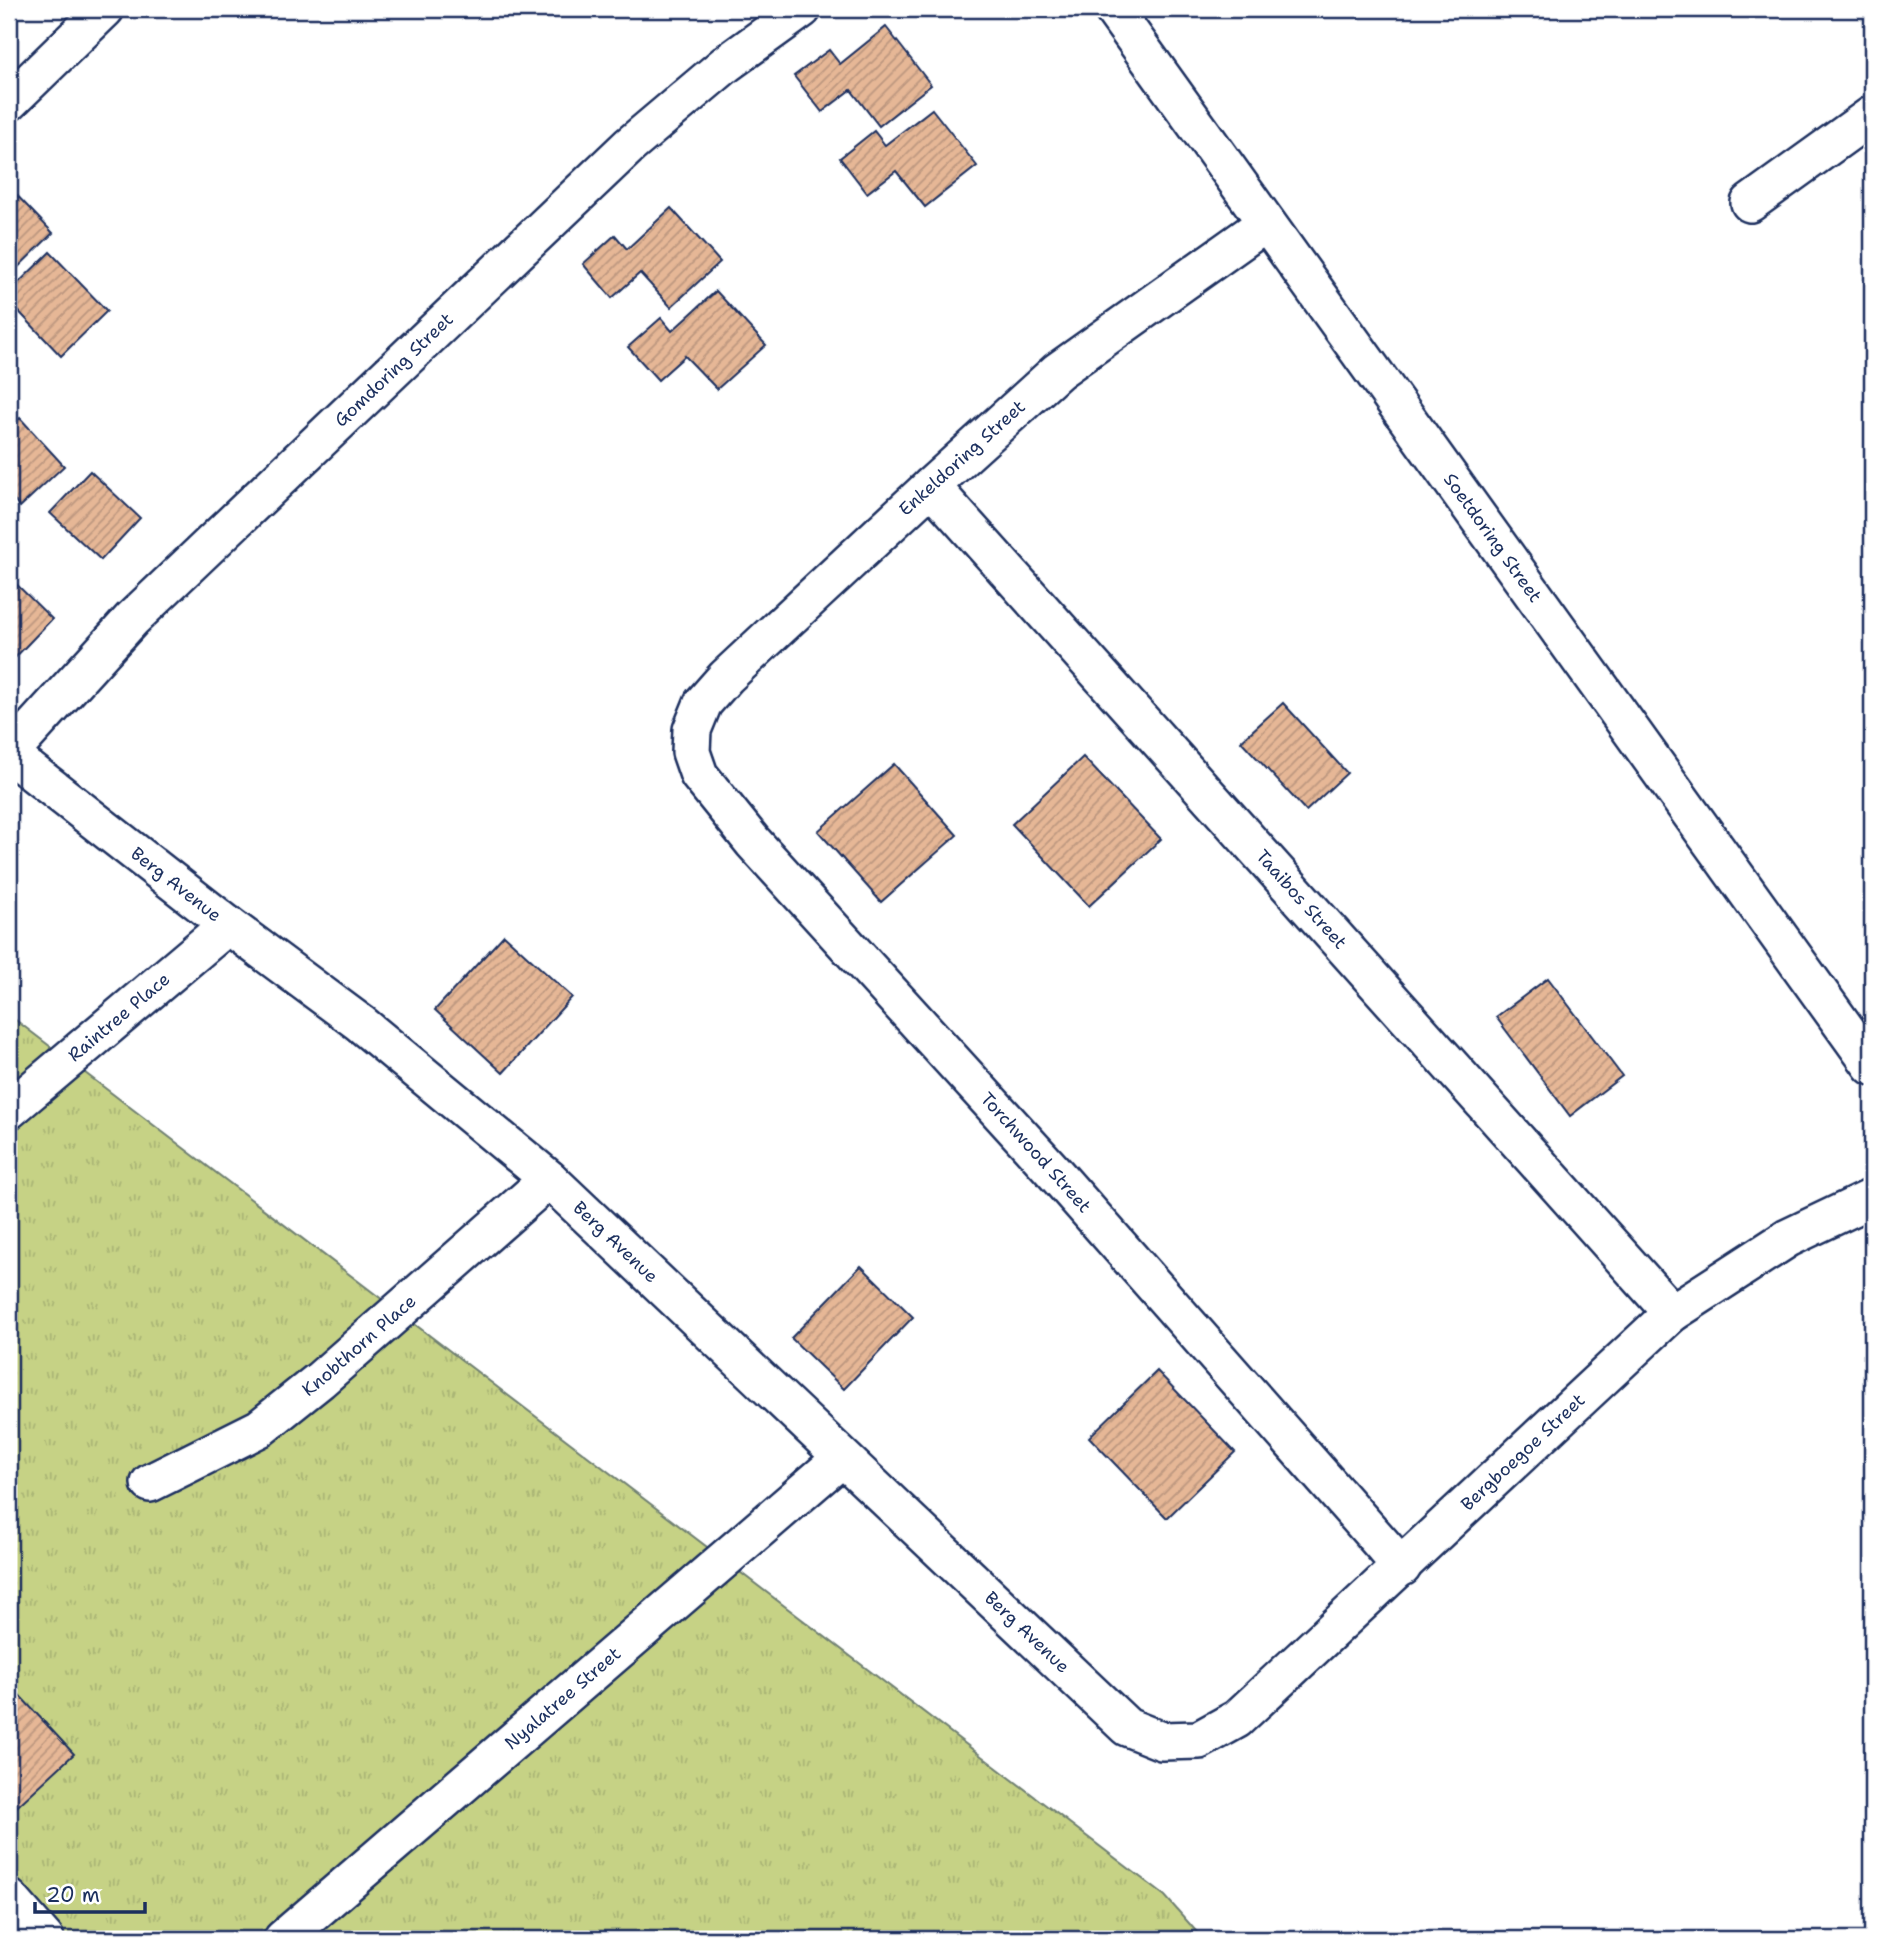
<svg xmlns="http://www.w3.org/2000/svg" width="1881" height="1948" font-family="'Shantell Sans',sans-serif">
<style>
.park{fill:url(#park-tufts);stroke:#708072;stroke-width:2}
.building{fill:url(#building-hatch);stroke:#1b2f5e;stroke-width:2}
.lines{fill:none;stroke-linecap:round;stroke-linejoin:round}
.minor-casing{stroke:#1b2f5e;stroke-width:42}
.minor{stroke:#fff;stroke-width:37}
.labels{text-anchor:middle;stroke-width:6;stroke-linejoin:round;paint-order:stroke}
.street-label{font-size:18px;fill:#1b2f5e;stroke:#fff}
</style>
<defs>
<pattern id="park-tufts" width="24" height="20" patternUnits="userSpaceOnUse" patternTransform="scale(1.75)"><rect width="24" height="20" fill="#c6d285"/><path d="M3 7l-1-3M5 7V3M7 7l1-3M15 17l-1-3M17 17v-4M19 17l1-3" fill="none" stroke="#aab575"/></pattern>
<pattern id="building-hatch" width="6" height="6" patternUnits="userSpaceOnUse" patternTransform="scale(1.75)"><rect width="6" height="6" fill="#e6b796"/><path d="M-1 1l2-2M0 6l6-6M5 7l2-2" fill="none" stroke="#ba957e"/></pattern>
</defs>
<rect width="100%" height="100%" fill="#fff"/>
<filter id="ink" filterUnits="userSpaceOnUse"><feTurbulence type="fractalNoise" baseFrequency=".0143" numOctaves="2"/><feDisplacementMap in="SourceGraphic" scale="14" xChannelSelector="R" yChannelSelector="G"/><feConvolveMatrix kernelMatrix="1 2 1 2 8 2 1 2 1" color-interpolation-filters="sRGB"/></filter>
<g filter="url(#ink)">
<!-- park -->
<path class="park" d="M 9,1015 L 1165,1896 L 1203,1939 L 9,1939 Z"/>
<!-- building -->
<g class="building">
<path d="M 886,27 L 931,85 L 879,126 L 851,90 L 822,112 L 794,76 L 829,50 L 840,64 Z"/>
<path d="M 932,109 L 977,166 L 925,207 L 896,171 L 867,193 L 840,158 L 874,131 L 885,145 Z"/>
<path d="M 9,187 L 53,233 L 9,276 Z"/>
<path d="M 671,208 L 720,262 L 671,307 L 640,273 L 612,298 L 583,264 L 615,235 L 627,249 Z"/>
<path d="M 50,252 L 107,311 L 61,356 L 9,301 L 9,292 Z"/>
<path d="M 716,291 L 766,345 L 717,389 L 685,356 L 658,380 L 628,347 L 661,318 L 672,331 Z"/>
<path d="M 20,418 L 64,466 L 20,507 L 9,494 L 9,429 Z"/>
<path d="M 90,471 L 140,518 L 101,560 L 50,513 Z"/>
<path d="M 9,577 L 52,619 L 9,664 Z"/>
<path d="M 1283,703 L 1347,773 L 1306,811 L 1241,741 Z"/>
<path d="M 1083,757 L 1161,839 L 1089,906 L 1012,824 Z"/>
<path d="M 894,764 L 957,835 L 881,902 L 818,831 Z"/>
<path d="M 504,935 L 572,997 L 503,1073 L 435,1010 Z"/>
<path d="M 1548,978 L 1622,1076 L 1570,1116 L 1496,1017 Z"/>
<path d="M 861,1266 L 913,1317 L 844,1389 L 791,1338 Z"/>
<path d="M 1157,1371 L 1235,1452 L 1167,1518 L 1089,1437 Z"/>
<path d="M 9,1684 L 74,1754 L 9,1814 Z"/>
</g>
<g class="lines">
<defs>
<g id="minor">
<path id="s1" d="M 1113,9 L 1872,1066"/>
<path d="M 9,102 L 105,9"/>
<path d="M 1750,203 L 1872,115"/>
<path id="s2" d="M 1266,223 L 1058,371 L 931,486 L 726,677 L 703,703 L 692,730 L 691,752 L 699,775 L 753,842 L 1053,1171 L 1402,1567"/>
<path id="s3" d="M 931,486 L 1672,1313"/>
<path id="s4" d="M 9,754 L 228,925 L 360,1023 L 549,1179 L 1127,1727 L 1162,1741 L 1199,1740 L 1237,1719 L 1672,1313 L 1788,1238 L 1872,1198"/>
<path id="s5" d="M 9,754 L 132,619 L 630,145 L 726,64 L 802,9"/>
<path id="s6" d="M 9,1110 L 228,925"/>
<path id="s7" d="M 150,1483 L 260,1428 L 320,1380 L 549,1179"/>
<path d="M 9,1898 L 45,1939"/>
<path id="s8" d="M 283,1939 L 842,1458"/>
</g>
</defs>
<!-- minor casing -->
<use href="#minor" class="minor-casing"/>
<!-- minor -->
<use href="#minor" class="minor"/>
</g>
</g>
<g class="labels">
<!-- street labels -->
<g class="street-label">
<text dy="6" stroke="none"><textPath href="#s5" startOffset="544">Gomdoring Street</textPath></text>
<text transform="translate(962 458) rotate(-42)" y="6">Enkeldoring Street</text>
<text dy="6" stroke="none"><textPath href="#s1" startOffset="651">Soetdoring Street</textPath></text>
<text dy="6" stroke="none"><textPath href="#s4" startOffset="212">Berg Avenue</textPath></text>
<text dy="6" stroke="none"><textPath href="#s3" startOffset="555">Taaibos Street</textPath></text>
<text dy="6" stroke="none"><textPath href="#s6" startOffset="144">Raintree Place</textPath></text>
<text dy="6" stroke="none"><textPath href="#s2" startOffset="1323">Torchwood Street</textPath></text>
<text dy="6" stroke="none"><textPath href="#s4" startOffset="779">Berg Avenue</textPath></text>
<text dy="6" stroke="none"><textPath href="#s7" startOffset="252">Knobthorn Place</textPath></text>
<text dy="6" stroke="none"><textPath href="#s4" startOffset="1993">Bergboegoe Street</textPath></text>
<text dy="6" stroke="none"><textPath href="#s4" startOffset="1346">Berg Avenue</textPath></text>
<text dy="6" stroke="none"><textPath href="#s8" startOffset="369">Nyalatree Street</textPath></text>
</g>
</g>
<!-- margin -->
<rect width="1881" height="1948" fill="none" stroke="#fff" stroke-width="35"/>
<rect x="18" y="18" width="1846" height="1913" fill="none" stroke="#1b2f5e" stroke-width="2.5" filter="url(#ink)"/>
<!-- scale -->
<path d="M35 1902v10h110v-10" fill="none" stroke="#1b2f5e" stroke-width="3.5"/>
<text x="46" y="1902" font-size="21" fill="#1b2f5e" stroke="#ffffff" stroke-width="5" paint-order="stroke">20 m</text>
</svg>
